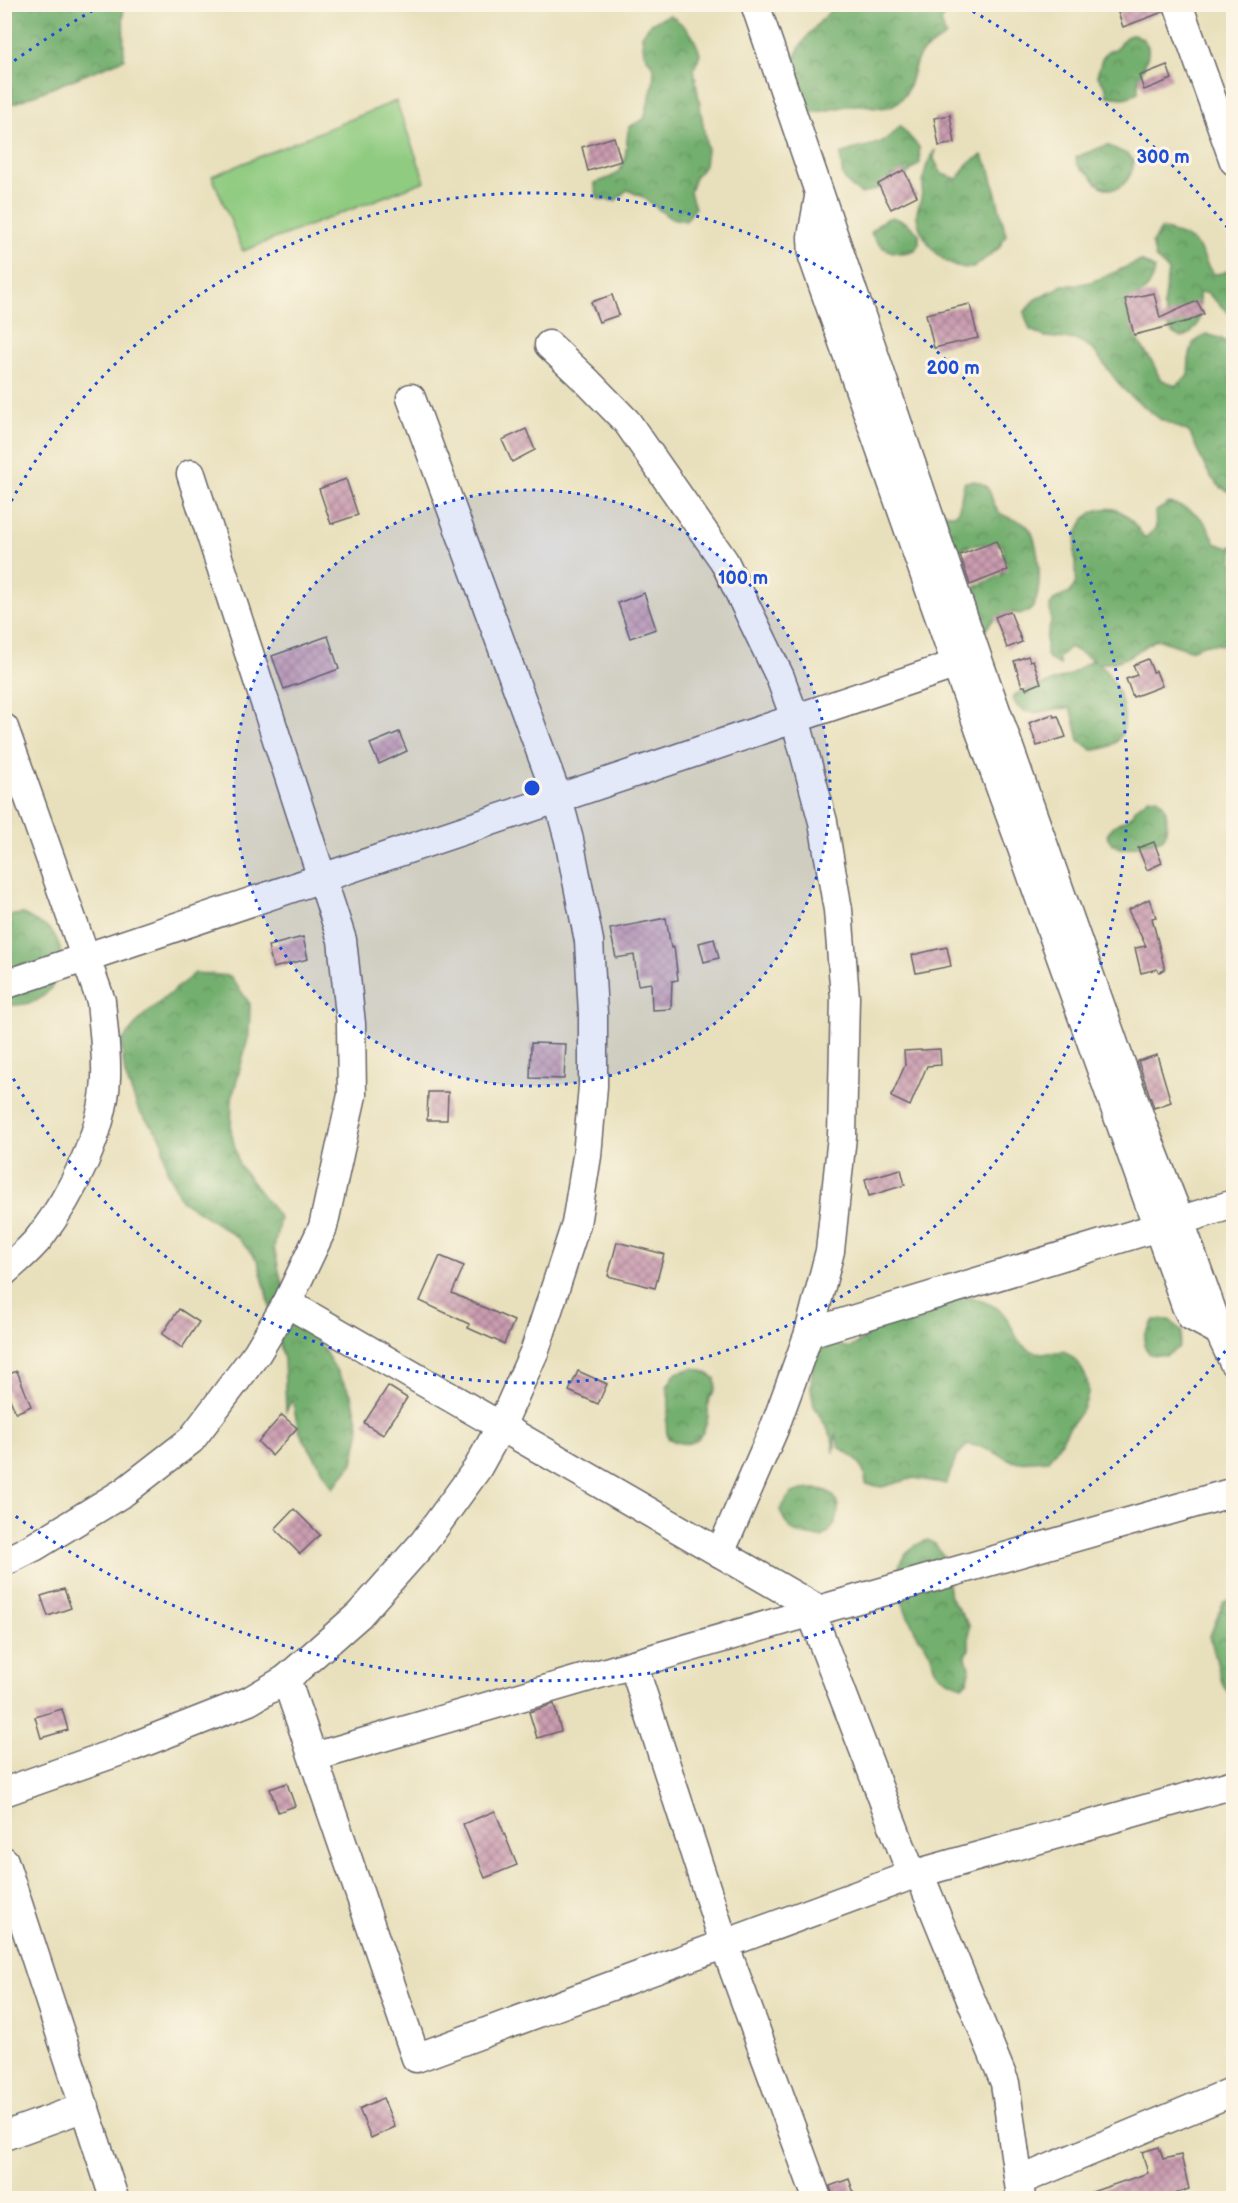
<svg xmlns="http://www.w3.org/2000/svg" width="1238" height="2203" font-family="'Balsamiq Sans',sans-serif">
<style>
.green{fill:#8fcb80;stroke:#58765e;stroke-width:1.5}
.forest{fill:url(#forest-crowns);stroke:#4a6854;stroke-width:1.5}
.building{fill:url(#building-cross-hatch)}
.lines{fill:none;stroke-linecap:round;stroke-linejoin:round}
.minor-casing{stroke:#676468;stroke-width:31}
.minor{stroke:#fff;stroke-width:28}
.ring{fill:none;stroke:#1d4ed8;stroke-width:3;stroke-dasharray:3 6}
.centre{fill:#1d4ed8;stroke:#fcf5e5;stroke-width:3}
.ring-label{font-size:18px;text-anchor:middle;font-weight:bold;fill:#1d4ed8;stroke:#fcf5e5;stroke-width:6;stroke-linejoin:round;paint-order:stroke}
</style>
<defs>
<pattern id="forest-crowns" width="20" height="18" patternUnits="userSpaceOnUse" patternTransform="scale(1.5)"><rect width="20" height="18" fill="#73af6e"/><path d="M2 6a3 3 0 1 1 6 0M12 15a3 3 0 1 1 6 0" fill="none" stroke="#5e8e5c"/></pattern>
<pattern id="building-cross-hatch" width="8" height="8" patternUnits="userSpaceOnUse" patternTransform="scale(1.5)"><rect width="8" height="8" fill="#ca9cb0"/><path d="M0 0l8 8M0 8l8-8" fill="none" stroke="#a47f90"/></pattern>
</defs>
<rect width="100%" height="100%" fill="#fcf5e5"/>
<filter id="ink" filterUnits="userSpaceOnUse"><feTurbulence type="fractalNoise" baseFrequency=".0167" numOctaves="2"/><feDisplacementMap in="SourceGraphic" scale="12" xChannelSelector="R" yChannelSelector="G"/><feConvolveMatrix kernelMatrix="1 2 1 2 8 2 1 2 1" color-interpolation-filters="sRGB"/></filter>
<filter id="wash" filterUnits="userSpaceOnUse"><feTurbulence type="fractalNoise" baseFrequency=".008" numOctaves="4" result="noise"/><feDisplacementMap in="SourceGraphic" scale="24" xChannelSelector="R" yChannelSelector="G"/><feGaussianBlur stdDeviation="1.35" result="paint"/><feColorMatrix in="noise" values="0 0 0 0 0 0 0 0 0 0 0 0 0 0 0 0 0 1.4 0 .05"/><feComposite in="paint" operator="in"/></filter>
<g filter="url(#wash)">
<rect width="100%" height="100%" fill="#e8e0bc"/>
<!-- green -->
<path class="green" d="M 396,101 L 425,181 L 243,251 L 212,176 Z"/>
<!-- forest -->
<g class="forest">
<path d="M 5,4 L 123,5 L 124,59 L 5,107 Z"/>
<path d="M 836,5 L 953,5 L 948,7 L 941,22 L 946,36 C 939,42 925,48 920,55 C 911,68 913,86 902,98 C 885,116 872,103 854,105 C 838,107 823,112 807,113 C 768,72 806,36 836,5 Z"/>
<path d="M 670,15 C 687,27 694,34 700,54 L 694,69 L 707,149 L 705,165 L 695,177 L 690,192 L 695,208 L 686,221 L 670,218 L 643,197 L 627,190 L 615,201 L 598,199 L 594,183 C 600,181 608,179 613,176 C 629,167 625,143 629,127 L 644,119 L 653,85 L 654,68 L 644,53 L 642,35 L 652,22 Z"/>
<path d="M 1134,34 C 1166,48 1134,71 1138,92 C 1127,100 1119,98 1107,96 L 1106,88 L 1097,75 L 1102,59 L 1107,52 L 1115,49 L 1126,37 Z"/>
<path d="M 900,126 L 919,147 L 920,163 L 907,174 L 891,176 L 879,188 L 862,194 C 842,182 841,177 841,154 C 866,143 881,150 900,126 Z"/>
<path d="M 1107,145 L 1129,155 L 1134,161 C 1132,179 1119,197 1099,185 C 1095,182 1093,178 1089,174 C 1082,168 1076,168 1076,157 Z"/>
<path d="M 935,150 L 934,159 L 942,174 L 958,179 L 967,164 L 982,155 L 990,170 L 1006,235 L 999,248 L 973,268 C 967,268 960,268 954,266 C 937,258 918,235 917,216 C 916,210 920,204 921,198 C 925,176 922,170 935,150 Z"/>
<path d="M 892,217 L 907,223 L 919,234 L 919,243 L 915,250 C 897,257 880,251 871,233 C 877,225 882,220 892,217 Z"/>
<path d="M 1161,229 C 1177,233 1194,237 1202,253 C 1207,262 1206,267 1214,274 L 1223,273 L 1233,268 L 1233,317 L 1207,293 L 1199,293 C 1199,300 1201,310 1200,317 C 1197,329 1185,344 1173,333 C 1165,326 1169,315 1163,306 L 1168,270 L 1156,259 L 1152,243 Z"/>
<path d="M 1141,261 L 1155,269 C 1151,290 1144,294 1124,303 L 1132,318 L 1134,335 L 1153,363 L 1160,379 L 1176,386 L 1188,376 L 1189,359 L 1193,343 L 1207,334 L 1222,339 L 1233,347 L 1233,372 L 1229,378 L 1234,391 L 1233,493 C 1207,486 1201,454 1189,432 L 1160,419 L 1134,399 L 1122,388 L 1092,348 L 1078,340 L 1045,337 L 1030,330 L 1024,313 L 1034,300 L 1050,291 L 1049,295 L 1062,285 C 1094,287 1112,271 1141,261 Z"/>
<path d="M 974,481 C 999,486 985,506 1005,516 C 1013,520 1023,520 1029,528 C 1040,542 1045,601 1029,611 C 1022,616 1015,612 1007,613 C 993,615 985,631 978,641 L 964,598 L 977,586 L 1000,576 L 1005,570 L 1003,545 C 985,541 965,547 948,553 L 940,511 L 948,514 L 956,514 C 963,504 960,493 965,482 Z"/>
<path d="M 1169,503 C 1195,510 1206,517 1215,543 L 1229,548 L 1233,546 L 1233,645 L 1206,644 L 1190,650 L 1157,639 C 1134,651 1128,664 1099,663 C 1122,686 1145,748 1092,750 L 1079,740 L 1073,715 L 1070,708 C 1051,707 1021,724 1013,698 L 1016,694 L 1068,676 L 1090,661 L 1096,662 L 1070,647 L 1058,658 L 1060,665 L 1052,661 L 1046,655 L 1046,638 L 1051,622 L 1050,606 L 1055,599 L 1070,593 C 1072,589 1075,585 1076,581 C 1077,575 1075,568 1075,562 C 1073,541 1078,514 1102,509 C 1124,505 1133,523 1145,538 L 1156,528 L 1155,512 Z"/>
<path d="M 1149,798 L 1158,798 C 1168,807 1168,822 1165,836 L 1160,841 C 1138,840 1120,861 1107,836 C 1112,823 1121,823 1132,816 L 1136,808 Z"/>
<path d="M 23,914 C 31,919 44,924 51,931 C 71,952 58,993 33,1002 C 24,1005 13,1005 5,1006 L 4,916 Z"/>
<path d="M 195,973 L 230,976 L 250,1004 L 249,1035 L 232,1098 L 231,1131 L 239,1165 L 280,1218 L 274,1248 L 281,1280 L 352,1396 L 360,1429 L 353,1463 L 333,1488 L 299,1431 L 292,1400 L 286,1411 L 284,1360 L 258,1261 L 237,1237 L 181,1200 L 167,1170 L 161,1137 L 139,1111 L 125,1075 L 121,1042 L 143,1016 Z"/>
<path d="M 969,1296 C 979,1300 992,1304 1000,1310 C 1007,1316 1011,1325 1015,1334 C 1024,1355 1044,1355 1064,1351 C 1082,1363 1095,1384 1084,1406 C 1079,1416 1071,1424 1066,1433 C 1060,1443 1056,1451 1048,1460 L 1015,1462 L 985,1448 L 968,1444 L 957,1456 L 946,1484 L 914,1478 L 882,1487 L 866,1484 C 863,1462 857,1459 839,1447 L 836,1433 L 834,1453 L 832,1437 L 814,1406 L 811,1388 L 812,1369 L 817,1352 L 833,1344 L 850,1348 C 871,1336 885,1320 900,1301 Z"/>
<path d="M 1154,1320 L 1170,1320 L 1182,1332 L 1179,1347 L 1166,1356 L 1150,1354 L 1144,1346 L 1145,1335 Z"/>
<path d="M 693,1368 L 701,1370 L 715,1378 C 718,1394 710,1392 708,1404 C 707,1408 709,1412 708,1417 C 703,1440 691,1451 668,1438 C 664,1424 668,1416 669,1402 C 669,1398 668,1392 667,1387 L 676,1373 Z"/>
<path d="M 811,1489 C 818,1489 825,1489 830,1493 C 846,1505 836,1529 822,1537 C 797,1536 788,1533 780,1510 C 790,1492 791,1491 811,1489 Z"/>
<path d="M 928,1540 L 935,1544 L 944,1557 L 950,1597 L 969,1625 L 969,1649 L 966,1657 L 970,1672 L 968,1680 L 962,1686 C 953,1682 940,1678 935,1669 C 932,1664 933,1657 929,1651 C 926,1646 922,1642 918,1636 C 900,1604 879,1556 928,1540 Z"/>
<path d="M 1233,1597 L 1234,1597 L 1233,1699 L 1223,1686 L 1210,1636 L 1223,1603 Z"/>
</g>
<g id="blocks">
<!-- building -->
<g class="building">
<path d="M 1132,4 L 1162,4 L 1163,12 L 1123,27 L 1117,10 Z"/>
<path d="M 1167,65 L 1172,79 L 1144,90 L 1139,76 Z"/>
<path d="M 950,115 L 955,143 L 939,146 L 934,118 Z"/>
<path d="M 614,137 L 621,161 L 588,171 L 582,147 Z"/>
<path d="M 904,170 L 917,196 L 891,209 L 878,184 Z"/>
<path d="M 1154,293 L 1160,318 L 1197,301 L 1204,314 L 1189,321 L 1134,335 L 1125,299 Z"/>
<path d="M 612,295 L 619,315 L 599,322 L 591,302 Z"/>
<path d="M 970,304 L 978,338 L 934,348 L 926,314 Z"/>
<path d="M 526,429 L 535,450 L 512,462 L 502,440 Z"/>
<path d="M 346,479 L 358,515 L 331,524 L 319,489 Z"/>
<path d="M 996,541 L 1008,570 L 970,585 L 960,555 Z"/>
<path d="M 644,593 L 656,629 L 630,638 L 618,603 Z"/>
<path d="M 1010,611 L 1022,642 L 1007,648 L 995,617 Z"/>
<path d="M 328,636 L 339,669 L 284,689 L 272,656 Z"/>
<path d="M 1028,656 L 1030,661 L 1033,660 L 1041,683 L 1026,689 L 1025,686 L 1022,686 L 1014,661 Z"/>
<path d="M 1148,659 L 1153,672 L 1156,671 L 1162,686 L 1133,697 L 1126,679 L 1137,675 L 1133,665 Z"/>
<path d="M 1053,714 L 1054,717 L 1058,716 L 1066,737 L 1037,746 L 1029,723 Z"/>
<path d="M 399,732 L 407,751 L 379,764 L 370,744 Z"/>
<path d="M 1154,842 L 1162,863 L 1147,870 L 1138,848 Z"/>
<path d="M 1149,899 L 1156,917 L 1152,918 L 1165,970 L 1159,972 L 1157,969 L 1141,973 L 1135,948 L 1146,946 L 1128,910 Z"/>
<path d="M 666,918 L 671,948 L 674,947 L 678,980 L 672,981 L 671,1009 L 652,1010 L 651,983 L 638,985 L 634,955 L 616,958 L 610,929 Z"/>
<path d="M 303,937 L 308,959 L 273,968 L 268,946 Z"/>
<path d="M 714,939 L 719,958 L 704,962 L 699,943 Z"/>
<path d="M 947,947 L 951,966 L 916,973 L 912,955 Z"/>
<path d="M 531,1043 L 566,1044 L 564,1079 L 530,1078 Z"/>
<path d="M 940,1049 L 941,1065 L 927,1066 L 910,1106 L 891,1097 L 905,1065 L 904,1051 Z"/>
<path d="M 1157,1055 L 1171,1102 L 1154,1108 L 1138,1061 Z"/>
<path d="M 428,1092 L 448,1092 L 447,1120 L 427,1120 Z"/>
<path d="M 901,1169 L 905,1185 L 869,1196 L 865,1179 Z"/>
<path d="M 617,1242 L 664,1254 L 655,1288 L 608,1276 Z"/>
<path d="M 440,1256 L 464,1266 L 452,1293 L 514,1321 L 504,1344 L 468,1328 L 469,1324 L 420,1301 Z"/>
<path d="M 179,1309 L 199,1322 L 182,1348 L 162,1334 Z"/>
<path d="M 17,1371 L 31,1406 L 16,1413 L 4,1386 L 4,1376 Z"/>
<path d="M 578,1371 L 607,1384 L 598,1404 L 569,1391 Z"/>
<path d="M 388,1386 L 407,1398 L 383,1435 L 364,1423 Z"/>
<path d="M 282,1415 L 297,1428 L 272,1456 L 258,1442 Z"/>
<path d="M 294,1509 L 320,1535 L 300,1554 L 275,1529 Z"/>
<path d="M 64,1589 L 71,1608 L 48,1616 L 41,1596 Z"/>
<path d="M 554,1704 L 561,1731 L 537,1738 L 529,1712 Z"/>
<path d="M 62,1709 L 68,1730 L 41,1738 L 35,1717 Z"/>
<path d="M 287,1783 L 295,1806 L 278,1812 L 270,1789 Z"/>
<path d="M 495,1811 L 517,1865 L 485,1878 L 463,1824 Z"/>
<path d="M 383,2098 L 395,2127 L 371,2138 L 359,2109 Z"/>
<path d="M 1159,2147 L 1163,2159 L 1181,2155 L 1189,2189 L 1159,2199 L 1081,2199 L 1080,2196 L 1148,2173 L 1142,2152 Z"/>
<path d="M 849,2179 L 856,2199 L 833,2199 L 830,2186 Z"/>
</g>
</g>
</g>
<g filter="url(#ink)">
<use href="#blocks" fill-opacity="0" stroke="#676468" stroke-width="1.5"/>
<g class="lines">
<defs>
<g id="minor">
<path d="M 755,4 L 977,657 L 1143,1126 L 1180,1221 L 1219,1331 L 1234,1363"/>
<path d="M 1178,4 L 1234,161"/>
<path d="M 819,197 L 812,237 L 813,257 L 956,664 L 1186,1306 L 1191,1316 L 1219,1331"/>
<path d="M 549,345 L 588,382 L 627,422 L 724,561 L 780,677 L 795,718 L 823,822 L 838,910 L 845,997 L 842,1136 L 830,1251 L 809,1333 L 774,1429 L 720,1553"/>
<path d="M 4,728 L 101,1001 C 103,1026 107,1052 106,1078 C 104,1131 72,1195 40,1237 C 30,1250 16,1261 4,1272"/>
<path d="M 4,985 L 975,658"/>
<path d="M 287,1303 L 819,1610"/>
<path d="M 809,1333 L 1234,1204"/>
<path d="M 4,1562 L 34,1547 L 124,1492 L 191,1440 L 257,1353 L 287,1303 L 323,1227 L 352,1095 L 351,1024 L 342,940 L 191,474"/>
<path d="M 811,1612 L 912,1875"/>
<path d="M 633,1664 L 725,1946 L 817,2198"/>
<path d="M 286,1679 L 416,2058 L 912,1875 L 1234,1784"/>
<path d="M 314,1757 L 819,1610 L 1234,1492"/>
<path d="M 4,1792 L 132,1747 L 249,1701 L 286,1679 L 359,1615 L 424,1542 L 477,1469 L 501,1426 L 535,1350 L 576,1224 L 587,1156 L 593,1086 L 593,1014 L 589,941 L 569,840 L 558,799 L 411,398"/>
<path d="M 4,1861 L 114,2198"/>
<path d="M 919,1873 L 1005,2083 L 1021,2198"/>
<path d="M 4,2136 L 85,2107"/>
<path d="M 1019,2181 L 1234,2091"/>
</g>
</defs>
<!-- minor casing -->
<use href="#minor" class="minor-casing"/>
<!-- minor -->
<use href="#minor" class="minor"/>
</g>
</g>
<!-- distance rings -->
<circle cx="532" cy="788" r="298" fill="#1d4ed8" fill-opacity=".12"/>
<g class="ring">
<circle cx="532" cy="788" r="298"/>
<path d="M7 509A595 595 0 1 1 7 1067"/>
<path d="M1231 1344A893 893 0 0 1 7 1510M7 66A893 893 0 0 1 99 7M965 7A893 893 0 0 1 1231 232"/>
</g>
<circle cx="532" cy="788" r="9" class="centre"/>
<g class="ring-label">
<text x="1163" y="163">300 m</text>
<text x="953" y="374">200 m</text>
<text x="743" y="584">100 m</text>
</g>
<!-- margin -->
<rect width="1238" height="2203" fill="none" stroke="#fcf5e5" stroke-width="24"/>
</svg>
